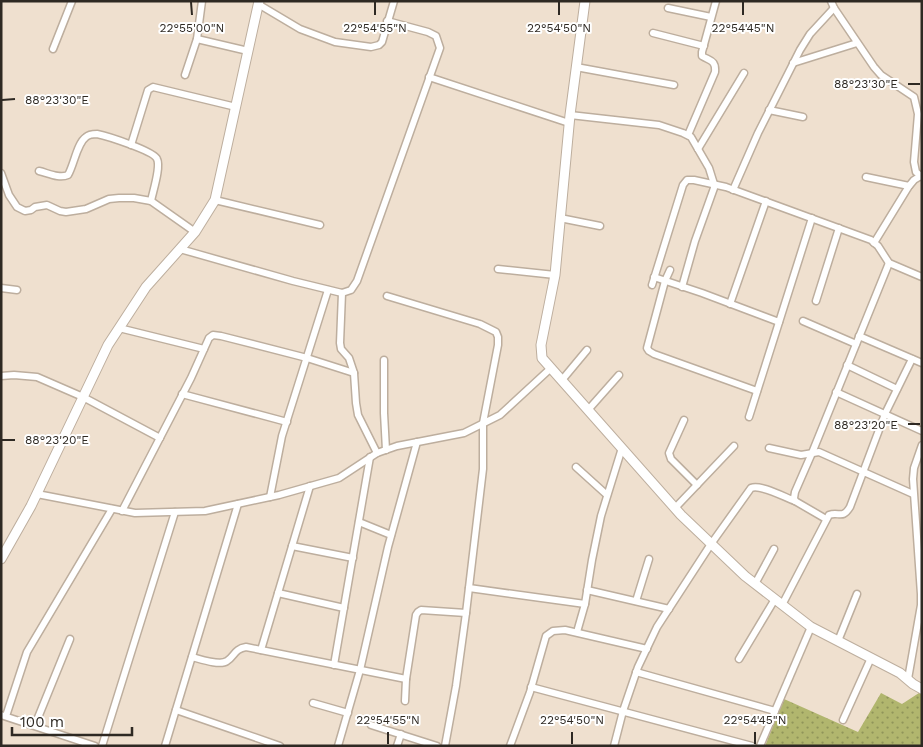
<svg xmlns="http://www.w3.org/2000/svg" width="923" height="747" font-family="'Work Sans',sans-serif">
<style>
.grass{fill:url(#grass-dots)}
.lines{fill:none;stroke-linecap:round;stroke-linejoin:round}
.street-casing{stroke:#bdae9e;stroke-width:9}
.secondary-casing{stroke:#bdae9e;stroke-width:11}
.street{stroke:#fff;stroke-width:6}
.secondary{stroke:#fff;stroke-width:9}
.ticks{fill:none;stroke:#2e2923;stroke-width:2}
.ticks-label{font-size:12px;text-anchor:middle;fill:#2e2923;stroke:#fff;stroke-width:4;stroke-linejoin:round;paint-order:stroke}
</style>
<defs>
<pattern id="grass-dots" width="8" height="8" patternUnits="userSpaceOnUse" patternTransform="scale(1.25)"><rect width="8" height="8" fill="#b1b66e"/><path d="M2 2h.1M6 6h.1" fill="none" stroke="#90945a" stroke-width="1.8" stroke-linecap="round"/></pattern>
</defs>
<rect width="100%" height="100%" fill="#efe0cf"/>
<!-- grass -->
<path class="grass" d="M 922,691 L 922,746 L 765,746 L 784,699 L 858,732 L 881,693 L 902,704 Z"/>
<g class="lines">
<defs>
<g id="street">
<path d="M 831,1 L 834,8 L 874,67 L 881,75 L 914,97 L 918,114 L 914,162 L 916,172 L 922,177"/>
<path d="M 258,4 L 300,29 L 335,42 L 371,47 L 379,45 L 382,42 L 394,1"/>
<path d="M 668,8 L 711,17"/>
<path d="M 653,33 L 704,46"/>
<path d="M 197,39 L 248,51"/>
<path d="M 53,49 L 72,1"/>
<path d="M 793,63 L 857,43"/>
<path d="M 576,67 L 674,85"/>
<path d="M 185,75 L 197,39 L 202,1"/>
<path d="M 429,77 L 569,123"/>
<path d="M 769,110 L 803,117"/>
<path d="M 570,115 L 659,125 L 683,133 L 691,137 L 709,168 L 714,184 L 714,188 L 695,241 L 682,287"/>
<path d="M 688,135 L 715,72 C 716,60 710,61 702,56 L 702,52 L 716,1"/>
<path d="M 131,145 L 148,90 L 153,87 L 236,107"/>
<path d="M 698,149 L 744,73"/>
<path d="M 39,171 C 48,173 59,179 68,175 C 74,165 77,143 86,137 C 89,134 93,134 97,134 C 107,136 154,151 157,159 C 161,167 153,191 151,201"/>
<path d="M 1,173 L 9,195 L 17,207 L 25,211 L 31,210 L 35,207 L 47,205 L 60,211 L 66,212 L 86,209 L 109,199 L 119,198 L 134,198 L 151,201 L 195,232"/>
<path d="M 866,177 L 909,186"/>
<path d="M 733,190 L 758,133 L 800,50 L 810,34 L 834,8"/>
<path d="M 215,200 L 320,225"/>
<path d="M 560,218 L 600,226"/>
<path d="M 874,243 L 909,186 L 914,180 L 922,175"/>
<path d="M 180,249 L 293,281 L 342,293 L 351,290 L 357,281 L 440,48 L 436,36 L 428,32 L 387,21"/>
<path d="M 498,269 L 555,275"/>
<path d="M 670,270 L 665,281 L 647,348 L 649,351 L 654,354 L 757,391"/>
<path d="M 654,277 L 702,293 L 779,322"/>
<path d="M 652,285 L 683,185 L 687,180 L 694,180 L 726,187 L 871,240 L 878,246 L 889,263 L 922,277"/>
<path d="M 1,288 L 17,290"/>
<path d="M 342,293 L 340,343 L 341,349 L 349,358 L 354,373 L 356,403 L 358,415 L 377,453"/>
<path d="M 387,296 L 480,324 L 496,332 L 498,337 L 498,345 L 483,423 L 483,469 L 466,613 L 456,686 L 445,746"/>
<path d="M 816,301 L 839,228"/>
<path d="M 730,304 L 766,201"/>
<path d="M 803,321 L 856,344"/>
<path d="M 119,328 L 204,349"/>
<path d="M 859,336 L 922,363"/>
<path d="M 384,360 L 384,413 L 386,450"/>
<path d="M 847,365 L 897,389"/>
<path d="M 1,376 L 14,375 L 37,377 L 83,397 L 160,438"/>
<path d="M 562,380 L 587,350"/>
<path d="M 836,392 L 922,431"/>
<path d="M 182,394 L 287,422"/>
<path d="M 588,410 L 619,375"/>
<path d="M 749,417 L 812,218"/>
<path d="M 684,420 L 669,453 L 671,459 L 697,485"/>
<path d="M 769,448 L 801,455 L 819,452 L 913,494"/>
<path d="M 576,467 L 607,495"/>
<path d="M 37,494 L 135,513 L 205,511 L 279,495 L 339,478 L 377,453 L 397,446 L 464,433 L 500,415 L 551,368"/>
<path d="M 270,497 L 282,436 L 328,290"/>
<path d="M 675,508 L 734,446"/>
<path d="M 122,511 L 191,378 L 209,338 L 213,335 L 221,336 L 307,358 L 354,373"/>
<path d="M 826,519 L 795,501 L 794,498 L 795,492 L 812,453 L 889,263"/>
<path d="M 359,522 L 391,535"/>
<path d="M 292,546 L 353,558"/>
<path d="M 755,584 L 774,549"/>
<path d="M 469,588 L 585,604"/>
<path d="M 587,590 L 669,609"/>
<path d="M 278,593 L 344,608"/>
<path d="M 636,601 L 649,559"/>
<path d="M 782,605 L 829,515 C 839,511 842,520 850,507 L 885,414 L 912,359"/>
<path d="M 577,632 L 585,604 L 592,560 L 601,516 L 622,448"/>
<path d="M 838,641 L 857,594"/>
<path d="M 261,650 L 310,486"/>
<path d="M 192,657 C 200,659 220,666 227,661 C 235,656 234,649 246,647 L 406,679"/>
<path d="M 739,659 L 775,599"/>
<path d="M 334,665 L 370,457"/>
<path d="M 636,672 L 775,711"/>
<path d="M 908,679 L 921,605 L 921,594 L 913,479 L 914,468 L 922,445"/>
<path d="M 531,687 L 752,746"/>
<path d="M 405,701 L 406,679 L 416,615 L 418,612 L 421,610 L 466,613"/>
<path d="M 313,703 L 348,713"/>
<path d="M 176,710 L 280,746"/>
<path d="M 1,715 L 95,746"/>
<path d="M 6,716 L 27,652 L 112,509"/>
<path d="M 843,720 L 871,658"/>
<path d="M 35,725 L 70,639"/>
<path d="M 371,725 L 437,746"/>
<path d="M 102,746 L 175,512"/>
<path d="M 165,746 L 238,504"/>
<path d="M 338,746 L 360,670 L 388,547 L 417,442"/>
<path d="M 397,746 L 401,734"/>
<path d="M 510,746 L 530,692 L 546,636 L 553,631 L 565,630 L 647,649"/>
<path d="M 614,746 L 623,711 L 638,667 L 657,627 L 711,544 L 751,488 C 761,484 784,497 795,501"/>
<path d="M 760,746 L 811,627"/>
</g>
<g id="secondary">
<path d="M 585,1 L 570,115 L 555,275 L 541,345 L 542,358 L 681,515 L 745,576 L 811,627 L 900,673 L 913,684 L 922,689"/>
<path d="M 1,559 L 31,506 L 108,345 L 146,287 L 195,232 L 215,200 L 259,1"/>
</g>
</defs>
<!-- street casing -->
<use href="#street" class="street-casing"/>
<!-- secondary casing -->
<use href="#secondary" class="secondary-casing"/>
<!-- street -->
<use href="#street" class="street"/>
<!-- secondary -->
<use href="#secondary" class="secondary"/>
</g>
<!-- ticks -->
<path class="ticks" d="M 191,2 L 192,15M 375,2 L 375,15M 559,2 L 559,15M 743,2 L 743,15M 908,84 L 920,84M 2,100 L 15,99M 908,424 L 920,424M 2,440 L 15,440M 388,732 L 388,744M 572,732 L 572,744M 755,732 L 755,744"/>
<g class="ticks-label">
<text x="192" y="32">22°55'00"N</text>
<text x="375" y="32">22°54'55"N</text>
<text x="559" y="32">22°54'50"N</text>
<text x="743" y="32">22°54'45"N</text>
<text x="866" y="88">88°23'30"E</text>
<text x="57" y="104">88°23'30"E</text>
<text x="866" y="429">88°23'20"E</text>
<text x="57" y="444">88°23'20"E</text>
<text x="388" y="724">22°54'55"N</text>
<text x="572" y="724">22°54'50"N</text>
<text x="755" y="724">22°54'45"N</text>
</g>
<!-- border -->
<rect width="923" height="747" fill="none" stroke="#2e2923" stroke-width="5"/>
<!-- scale -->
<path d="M12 727v8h120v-8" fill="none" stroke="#2e2923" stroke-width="2.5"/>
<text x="20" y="727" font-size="15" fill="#2e2923" stroke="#ffffff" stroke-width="4" paint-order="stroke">100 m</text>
</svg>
